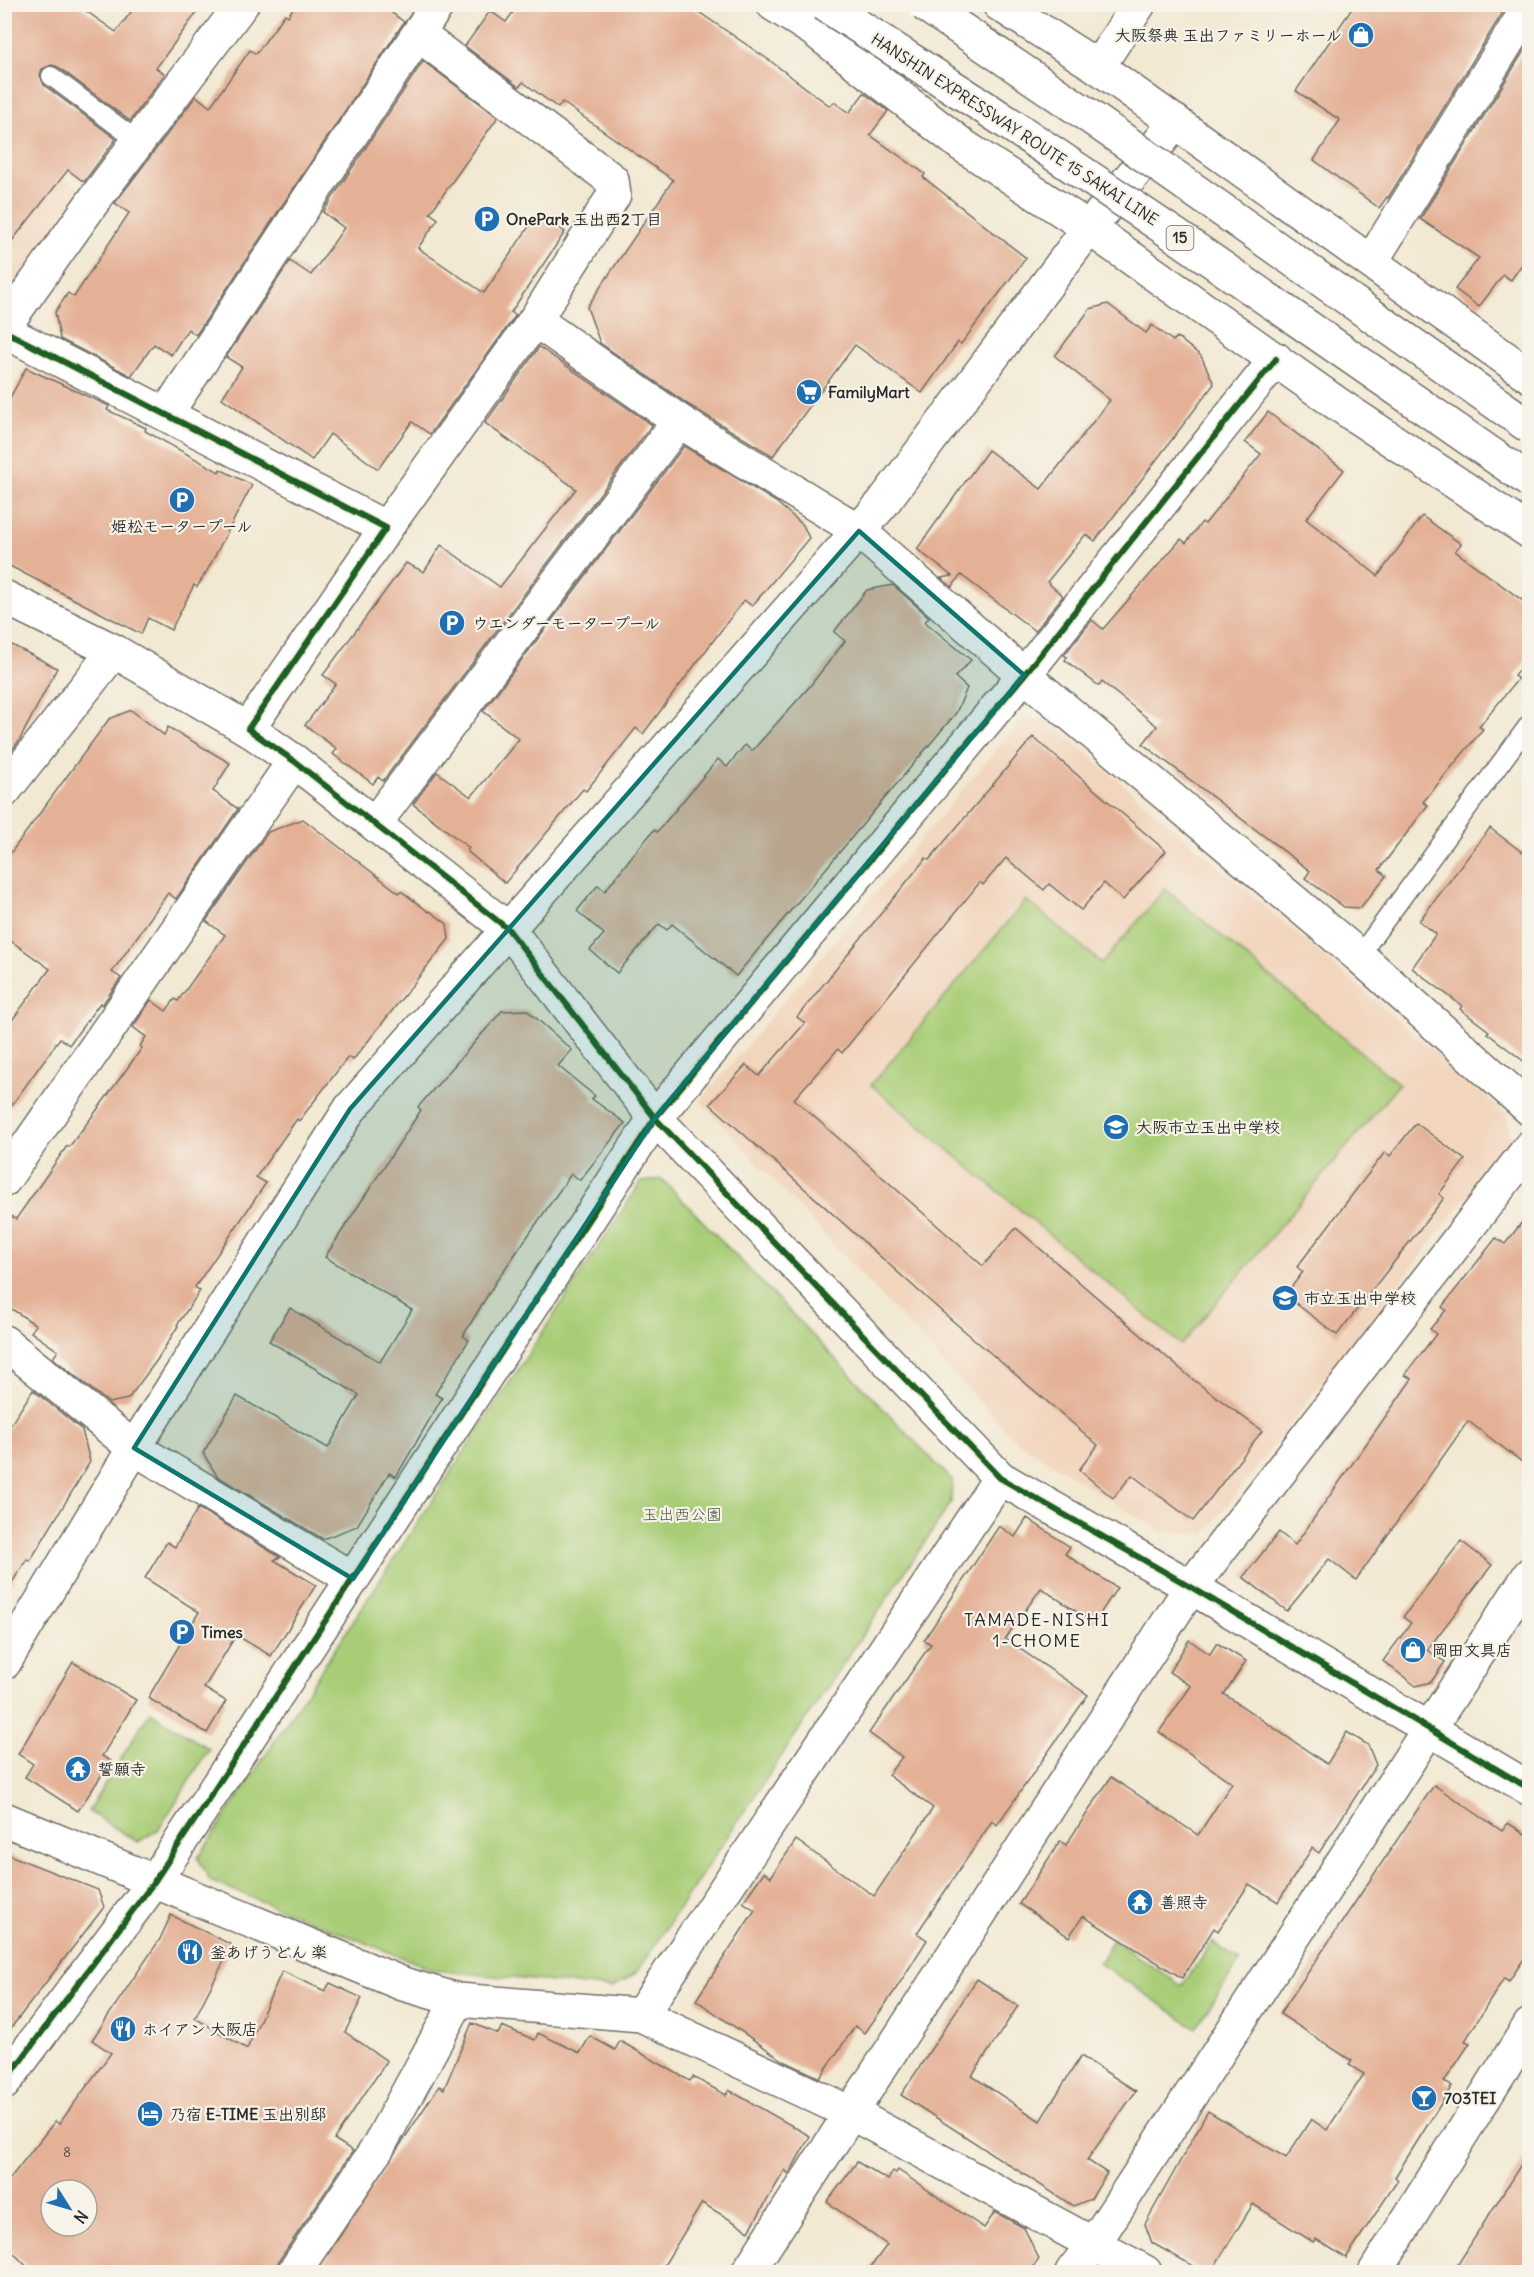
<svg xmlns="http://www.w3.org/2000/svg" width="1534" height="2277" font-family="Delius,'Klee One',sans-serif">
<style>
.built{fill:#f2d5bd}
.green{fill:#a9cd77;stroke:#6a7c51;stroke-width:1.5}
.building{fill:#e4b196;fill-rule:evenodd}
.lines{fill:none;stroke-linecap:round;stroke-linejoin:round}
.lane-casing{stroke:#716e66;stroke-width:21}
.street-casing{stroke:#716e66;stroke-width:36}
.secondary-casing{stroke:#716e66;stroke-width:36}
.lane{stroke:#fff;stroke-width:18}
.street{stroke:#fff;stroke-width:33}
.secondary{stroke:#fff;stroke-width:33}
.highway-bridge-casing{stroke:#716e66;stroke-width:36;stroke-linecap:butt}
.highway-bridge{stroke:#fff;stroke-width:33}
.cycleway-casing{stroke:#f7f3e8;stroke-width:10}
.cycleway{stroke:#1b5e20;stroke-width:6}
.marked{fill:#0f766e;fill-opacity:0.2;stroke:#0f766e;stroke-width:4.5;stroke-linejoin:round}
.labels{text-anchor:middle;stroke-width:4.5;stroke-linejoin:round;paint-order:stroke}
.number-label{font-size:14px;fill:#594c46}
.shield{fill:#f7f3e8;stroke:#686764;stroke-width:1.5}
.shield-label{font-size:15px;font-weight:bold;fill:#2b2b2b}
.poi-label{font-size:16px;font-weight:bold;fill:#2b2b2b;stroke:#f7f3e8;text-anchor:start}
.street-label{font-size:16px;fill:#2b2b2b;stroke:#f7f3e8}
.park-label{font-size:16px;fill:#4a543e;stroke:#f7f3e8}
.neighbourhood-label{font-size:18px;letter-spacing:1.5px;fill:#2b2b2b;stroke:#f7f3e8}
</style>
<rect width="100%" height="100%" fill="#f7f3e8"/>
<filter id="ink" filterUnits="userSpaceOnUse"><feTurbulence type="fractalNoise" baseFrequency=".0167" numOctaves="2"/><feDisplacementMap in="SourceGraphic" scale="12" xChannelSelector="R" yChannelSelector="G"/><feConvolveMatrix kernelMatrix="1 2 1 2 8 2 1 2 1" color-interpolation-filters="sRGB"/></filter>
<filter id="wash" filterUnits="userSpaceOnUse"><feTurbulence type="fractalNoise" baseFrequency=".008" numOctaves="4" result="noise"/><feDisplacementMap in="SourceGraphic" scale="24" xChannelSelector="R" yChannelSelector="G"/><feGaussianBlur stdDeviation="1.35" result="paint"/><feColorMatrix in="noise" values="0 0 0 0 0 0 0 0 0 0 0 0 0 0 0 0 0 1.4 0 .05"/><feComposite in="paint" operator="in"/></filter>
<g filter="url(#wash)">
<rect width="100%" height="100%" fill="#f2e9d3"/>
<!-- built -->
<g class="built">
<path d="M 5,134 L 82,191 L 5,296 Z"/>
<path d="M 1022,719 L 1047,719 L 1507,1114 L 1511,1140 L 1205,1534 L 1160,1531 L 1016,1441 L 700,1101 Z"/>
</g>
<!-- green -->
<g class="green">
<path d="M 1165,889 L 1399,1084 L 1181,1345 L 871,1085 L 1026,900 L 1102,963 Z"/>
<path d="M 662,1179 L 952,1480 L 951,1503 L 636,1973 L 612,1988 L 434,1970 L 210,1881 L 198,1858 L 641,1182 Z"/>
<path d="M 150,1712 L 209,1749 L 159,1829 L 138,1842 L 88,1811 Z"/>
<path d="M 1113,1940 L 1182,1986 L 1212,1942 L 1240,1961 L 1196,2028 L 1099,1963 Z"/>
</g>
<g id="blocks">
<!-- building -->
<g class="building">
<path d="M 4,4 L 76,4 L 116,32 L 137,4 L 203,4 L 156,68 L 165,74 L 130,121 L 58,67 L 52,65 L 42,69 L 40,75 L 44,85 L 116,139 L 84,182 L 68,170 L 4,251 Z"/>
<path d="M 296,4 L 380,4 L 404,22 L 196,335 L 188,329 L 171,355 L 154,344 L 131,376 L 60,339 L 55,312 L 68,293 L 74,297 L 129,213 L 115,203 L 196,96 L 210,107 L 250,50 L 256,54 L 285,14 L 288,16 Z"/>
<path d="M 519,4 L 687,4 L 769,60 L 830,106 L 834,102 L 849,113 L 864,93 L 888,111 L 870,135 L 925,174 L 923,177 L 1026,258 L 961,344 L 958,342 L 922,393 L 855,345 L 773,456 L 689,405 L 600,343 L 587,307 L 673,180 L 562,102 L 558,108 L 523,82 L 519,87 L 465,46 L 490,11 L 506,22 Z"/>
<path d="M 1355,4 L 1508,4 L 1388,198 L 1387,197 L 1379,208 L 1314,160 L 1340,120 L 1296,91 Z"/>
<path d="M 1530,41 L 1530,253 L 1511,280 L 1503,275 L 1479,307 L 1455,289 L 1479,258 L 1420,219 Z"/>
<path d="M 423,61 L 498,117 L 430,213 L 438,219 L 418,248 L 484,293 L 538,213 L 565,232 L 511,312 L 516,315 L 430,434 L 412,422 L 378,469 L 330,434 L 312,460 L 222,398 L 242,367 L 226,357 L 290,261 L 311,275 L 344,228 L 323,212 Z"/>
<path d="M 1108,304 L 1146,333 L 1152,325 L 1173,341 L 1177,337 L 1201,356 L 1214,384 L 1095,541 L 1086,534 L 1047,582 L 1063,596 L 1035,631 L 961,575 L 952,587 L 941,578 L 952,576 L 917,549 L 988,450 L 1041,489 L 1110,400 L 1055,356 L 1090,309 Z"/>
<path d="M 539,347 L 652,425 L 383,781 L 378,777 L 373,784 L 333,754 L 337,749 L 305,725 L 336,684 L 323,675 L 406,563 L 424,572 L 441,545 L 500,587 L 576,489 L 485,423 Z"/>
<path d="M 26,368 L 109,406 L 107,410 L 146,428 L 145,431 L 219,472 L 220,469 L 252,485 L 207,571 L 197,587 L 194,585 L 171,630 L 148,618 L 141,634 L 4,563 L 4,409 Z"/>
<path d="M 1268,412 L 1344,470 L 1306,519 L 1378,576 L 1422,516 L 1461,544 L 1455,551 L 1530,606 L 1530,655 L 1514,676 L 1518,679 L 1479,727 L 1483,729 L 1423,802 L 1428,805 L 1379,870 L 1386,876 L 1360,908 L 1344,907 L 1305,878 L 1310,871 L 1143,744 L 1157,726 L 1102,682 L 1099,686 L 1065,660 L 1067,657 L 1064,655 L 1092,620 L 1103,629 L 1181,539 L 1186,543 L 1202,522 L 1205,524 L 1261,454 L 1245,442 Z"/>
<path d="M 684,446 L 776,502 L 803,525 L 809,538 L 752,606 L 744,600 L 643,734 L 636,728 L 586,791 L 583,789 L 505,883 L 467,851 L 469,848 L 413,804 L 437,772 L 471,797 L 519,739 L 483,711 Z"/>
<path d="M 893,585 L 929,617 L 925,622 L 971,660 L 955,677 L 967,688 L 956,713 L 736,976 L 672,924 L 667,930 L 659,924 L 617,973 L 590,950 L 604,934 L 577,911 L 598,885 L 605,891 L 632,856 L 654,830 L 657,832 L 718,759 L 727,767 L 745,745 L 752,751 L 810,686 L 845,641 L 834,632 L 867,590 Z"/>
<path d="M 4,641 L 57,668 L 19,741 L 4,760 Z"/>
<path d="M 131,710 L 164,735 L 168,727 L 230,763 L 213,791 L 238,809 L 176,899 L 168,893 L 112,972 L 121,978 L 102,1005 L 100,1003 L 69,1045 L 60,1038 L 4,1116 L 4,1031 L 50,969 L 4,936 L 4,862 L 109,719 Z"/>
<path d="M 1033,737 L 1166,851 L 1123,900 L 1104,883 L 1081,910 L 1049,884 L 1044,890 L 1006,858 L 983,885 L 980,882 L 842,1053 L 838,1049 L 794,1099 L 983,1266 L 1016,1228 L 1191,1378 L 1262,1431 L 1193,1521 L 1132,1475 L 1113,1498 L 1079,1470 L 1098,1445 L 940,1310 L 710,1104 L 746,1065 L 759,1076 L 805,1023 L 797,1017 L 926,858 L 929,860 Z"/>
<path d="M 303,819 L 399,893 L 401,891 L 429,912 L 430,911 L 447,924 L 449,939 L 353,1060 L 348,1057 L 299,1121 L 297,1119 L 256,1177 L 266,1183 L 195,1287 L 200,1291 L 177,1325 L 178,1326 L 157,1360 L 128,1399 L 109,1403 L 53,1358 L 58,1351 L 31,1332 L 36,1325 L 4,1304 L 4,1212 L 16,1219 L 67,1146 L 69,1147 L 94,1114 L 142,1048 L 140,1046 L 146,1037 L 133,1027 L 151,1000 L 166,1011 L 175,999 L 178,1001 L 225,935 L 206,921 L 268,832 Z"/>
<path d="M 1490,828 L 1530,858 L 1530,1066 L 1487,1033 L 1489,1031 L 1460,1009 L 1462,1006 L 1412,968 L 1436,934 L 1419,921 Z"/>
<path d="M 527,1010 L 572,1050 L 558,1066 L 595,1096 L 592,1099 L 625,1123 L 580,1180 L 571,1174 L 495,1283 L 463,1336 L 469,1340 L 435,1394 L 442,1398 L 396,1477 L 389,1473 L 357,1526 L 323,1539 L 217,1476 L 203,1453 L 237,1396 L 328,1448 L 359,1395 L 269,1341 L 290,1308 L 380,1362 L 412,1310 L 325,1257 L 421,1110 L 418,1107 L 502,1011 Z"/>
<path d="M 1416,1123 L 1465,1160 L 1439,1194 L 1444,1198 L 1337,1335 L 1285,1295 L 1303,1272 L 1297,1267 L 1385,1152 L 1390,1156 Z"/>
<path d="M 1530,1212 L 1530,1468 L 1468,1421 L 1356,1580 L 1329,1559 L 1287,1611 L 1243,1577 L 1279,1532 L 1295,1545 L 1412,1379 L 1405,1375 L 1436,1334 L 1430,1329 L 1446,1310 L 1442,1307 L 1496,1238 L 1505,1244 Z"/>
<path d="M 33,1390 L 82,1430 L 90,1462 L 30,1561 L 27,1559 L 4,1595 L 4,1435 Z"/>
<path d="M 198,1508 L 280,1557 L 274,1560 L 316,1585 L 271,1656 L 236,1635 L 204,1688 L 226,1701 L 207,1733 L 148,1698 L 199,1612 L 145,1578 L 167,1542 L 175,1547 Z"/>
<path d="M 1027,1518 L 1070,1547 L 1065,1554 L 1117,1588 L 1094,1623 L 1041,1588 L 1005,1639 L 1088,1695 L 997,1825 L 992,1821 L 917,1933 L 927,1940 L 894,1992 L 865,2033 L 855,2026 L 820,2078 L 784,2061 L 696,2000 L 755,1910 L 743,1902 L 764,1872 L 771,1877 L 796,1840 L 874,1896 L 933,1808 L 888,1775 L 902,1757 L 869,1733 L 931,1644 L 924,1640 L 999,1526 L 1015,1537 Z"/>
<path d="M 1461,1541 L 1492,1565 L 1427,1650 L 1445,1662 L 1431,1682 L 1416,1686 L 1383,1661 L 1411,1623 L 1403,1617 Z"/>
<path d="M 1189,1640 L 1210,1654 L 1217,1643 L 1246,1661 L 1224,1694 L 1327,1764 L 1347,1732 L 1368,1745 L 1376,1765 L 1319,1853 L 1312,1848 L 1278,1902 L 1249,1884 L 1218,1931 L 1214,1928 L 1182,1978 L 1083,1916 L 1069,1937 L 1019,1904 L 1060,1841 L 1066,1845 L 1111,1777 L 1198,1835 L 1232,1783 L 1159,1732 L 1191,1686 L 1169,1672 Z"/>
<path d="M 73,1662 L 136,1700 L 102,1756 L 111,1761 L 78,1811 L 25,1777 L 33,1764 L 18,1754 Z"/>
<path d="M 1434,1785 L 1502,1831 L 1508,1823 L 1530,1837 L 1530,1950 L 1509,1981 L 1504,1978 L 1465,2041 L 1470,2043 L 1444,2082 L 1452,2086 L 1395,2177 L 1398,2180 L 1346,2258 L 1316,2239 L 1313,2242 L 1253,2204 L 1211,2272 L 1204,2272 L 1152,2243 L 1145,2224 L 1208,2111 L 1286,2158 L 1311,2119 L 1327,2130 L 1364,2074 L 1349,2065 L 1352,2061 L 1280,2014 Z"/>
<path d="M 4,1853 L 98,1890 L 104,1907 L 4,2037 Z"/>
<path d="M 171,1915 L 232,1945 L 195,2018 L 247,2049 L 282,1971 L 325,1991 L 330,1983 L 362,1998 L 345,2032 L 387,2061 L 334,2139 L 353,2151 L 278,2262 L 276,2272 L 32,2272 L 4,2243 L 4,2186 L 55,2121 L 59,2124 L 111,2053 L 92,2040 L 160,1939 ZM 51,2190 L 87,2190 L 87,2226 L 51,2226 Z"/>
<path d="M 977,1979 L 1018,2006 L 972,2076 L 1040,2121 L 1081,2056 L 1136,2091 L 1087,2160 L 1107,2173 L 1091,2199 L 1073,2206 L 901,2095 Z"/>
<path d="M 472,2023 L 498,2034 L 502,2026 L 535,2040 L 538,2033 L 580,2053 L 590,2036 L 615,2050 L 620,2041 L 690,2081 L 693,2077 L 726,2095 L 729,2090 L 810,2136 L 789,2174 L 785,2170 L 749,2231 L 702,2203 L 660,2272 L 316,2272 L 439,2086 L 444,2089 Z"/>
<path d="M 1530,2150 L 1530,2272 L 1453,2272 Z"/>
<path d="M 857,2162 L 888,2180 L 893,2171 L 896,2173 L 898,2170 L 984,2228 L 995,2212 L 1024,2228 L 1039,2259 L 1030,2272 L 867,2272 L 887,2245 L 827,2202 Z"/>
</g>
</g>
</g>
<g filter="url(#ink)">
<use href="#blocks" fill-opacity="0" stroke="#716e66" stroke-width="1.5"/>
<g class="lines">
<defs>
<g id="lane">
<path d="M 51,76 L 139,142"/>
<path d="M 1359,956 L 1530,723"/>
</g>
<g id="street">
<path d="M 1098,67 L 1139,4"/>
<path d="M 1371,262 L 1530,5"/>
<path d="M 535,320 L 679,421 L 859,531 L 1024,675 L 1359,956 L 1530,1109"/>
<path d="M 4,327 L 97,196 L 242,4"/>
<path d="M 166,414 L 438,4"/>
<path d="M 386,528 L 535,320 L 614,195 L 612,180 L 419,35"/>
<path d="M 4,597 L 114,651 L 248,729"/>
<path d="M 4,791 L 114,651"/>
<path d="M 375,823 L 679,421"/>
<path d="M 4,1180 L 294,761"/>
<path d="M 4,1342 L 134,1448 L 353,1579"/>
<path d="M 4,1819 L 403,1984 L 458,2000 L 641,2015 L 853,2114 L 1145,2272"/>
<path d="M 4,2083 L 154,1882 L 655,1118 L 1024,675 L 1276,359"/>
<path d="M 294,2272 L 377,2149 L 458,2000"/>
<path d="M 748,2272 L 1191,1587 L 1530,1147"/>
<path d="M 1072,2272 L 1093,2245 L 1530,1574"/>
</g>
<g id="secondary">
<path d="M 773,4 L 814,30 L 962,145 L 1089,228 L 1339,405 L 1530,532"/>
<path d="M 999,4 L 1098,67 L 1530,376"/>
<path d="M 4,331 L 386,528 L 248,729 L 294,761 L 508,929 L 655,1118 L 1000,1478 L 1191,1587 L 1530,1789"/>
<path d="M 4,1663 L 134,1448 L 350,1109 L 882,504 L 1089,228 L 1176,122"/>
<path d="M 641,2015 L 1000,1478"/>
<path d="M 1375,2272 L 1530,2025"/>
</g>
</defs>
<!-- lane casing -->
<use href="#lane" class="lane-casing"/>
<!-- street casing -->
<use href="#street" class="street-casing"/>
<!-- secondary casing -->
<use href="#secondary" class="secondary-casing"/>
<!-- lane -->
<use href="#lane" class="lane"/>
<!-- street -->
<use href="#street" class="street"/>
<!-- secondary -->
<use href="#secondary" class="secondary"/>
<defs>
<g id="highway-bridge">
<path d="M 824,4 L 993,113 L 1175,235 L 1530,481"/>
<path d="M 924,4 L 1086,114 L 1530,427"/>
</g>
</defs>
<!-- highway-bridge casing -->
<use href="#highway-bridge" class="highway-bridge-casing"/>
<!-- highway-bridge -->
<use href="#highway-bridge" class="highway-bridge"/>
<defs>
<g id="cycleway">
<path d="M 4,331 L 386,528 L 248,729 L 294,761 L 508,929 L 655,1118 L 1000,1478 L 1191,1587 L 1530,1789"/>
<path d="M 4,2083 L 154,1882 L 655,1118 L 1024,675 L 1276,359"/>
</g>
</defs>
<!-- cycleway casing -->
<use href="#cycleway" class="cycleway-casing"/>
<!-- cycleway -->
<use href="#cycleway" class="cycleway"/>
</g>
</g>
<!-- marked area -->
<path class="marked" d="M 859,531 L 1024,675 L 655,1118 L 353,1579 L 134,1448 L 350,1109 Z"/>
<!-- icons -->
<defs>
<symbol id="shop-disc" viewBox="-11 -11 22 22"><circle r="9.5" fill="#1f6fb2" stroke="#f7f3e8"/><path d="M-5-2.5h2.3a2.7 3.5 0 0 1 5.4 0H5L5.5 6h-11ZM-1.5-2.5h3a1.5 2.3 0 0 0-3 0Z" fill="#fff"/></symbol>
<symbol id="parking-disc" viewBox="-11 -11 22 22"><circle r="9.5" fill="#1f6fb2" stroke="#f7f3e8"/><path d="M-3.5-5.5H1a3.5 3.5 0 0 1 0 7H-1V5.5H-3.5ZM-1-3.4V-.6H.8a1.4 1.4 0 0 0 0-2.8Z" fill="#fff"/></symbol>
<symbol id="supermarket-disc" viewBox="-11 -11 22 22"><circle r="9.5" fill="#1f6fb2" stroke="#f7f3e8"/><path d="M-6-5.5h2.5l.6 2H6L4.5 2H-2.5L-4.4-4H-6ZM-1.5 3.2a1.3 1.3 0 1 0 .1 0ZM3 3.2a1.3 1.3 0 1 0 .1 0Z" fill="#fff"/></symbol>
<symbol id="school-disc" viewBox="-11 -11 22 22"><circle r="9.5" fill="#1f6fb2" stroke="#f7f3e8"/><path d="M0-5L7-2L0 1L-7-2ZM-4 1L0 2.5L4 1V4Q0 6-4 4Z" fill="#fff"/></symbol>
<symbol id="temple-disc" viewBox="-11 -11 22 22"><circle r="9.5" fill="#1f6fb2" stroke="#f7f3e8"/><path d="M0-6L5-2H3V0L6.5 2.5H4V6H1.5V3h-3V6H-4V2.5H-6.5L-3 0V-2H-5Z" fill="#fff"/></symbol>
<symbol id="restaurant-disc" viewBox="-11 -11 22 22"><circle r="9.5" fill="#1f6fb2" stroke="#f7f3e8"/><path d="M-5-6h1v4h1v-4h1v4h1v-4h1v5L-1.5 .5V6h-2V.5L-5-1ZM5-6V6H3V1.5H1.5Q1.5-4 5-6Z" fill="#fff"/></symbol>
<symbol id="bar-disc" viewBox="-11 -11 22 22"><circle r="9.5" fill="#1f6fb2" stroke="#f7f3e8"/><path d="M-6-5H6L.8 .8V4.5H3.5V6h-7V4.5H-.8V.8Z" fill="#fff"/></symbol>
<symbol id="hotel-disc" viewBox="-11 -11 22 22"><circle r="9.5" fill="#1f6fb2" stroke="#f7f3e8"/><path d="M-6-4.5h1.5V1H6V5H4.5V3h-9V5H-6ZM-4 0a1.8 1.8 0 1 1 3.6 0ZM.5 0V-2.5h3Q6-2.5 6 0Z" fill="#fff"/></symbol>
</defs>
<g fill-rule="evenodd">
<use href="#shop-disc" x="1346" y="20" width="30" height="30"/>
<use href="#parking-disc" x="472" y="204" width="30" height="30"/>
<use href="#supermarket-disc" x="794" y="377" width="30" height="30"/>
<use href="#parking-disc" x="167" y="485" width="30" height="30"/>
<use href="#parking-disc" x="437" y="608" width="30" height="30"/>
<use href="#school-disc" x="1101" y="1112" width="30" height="30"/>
<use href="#school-disc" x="1270" y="1283" width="30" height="30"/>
<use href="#parking-disc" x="167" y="1617" width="30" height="30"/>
<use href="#shop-disc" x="1398" y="1635" width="30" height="30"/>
<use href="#temple-disc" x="63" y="1754" width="30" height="30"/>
<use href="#temple-disc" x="1125" y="1887" width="30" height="30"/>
<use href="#restaurant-disc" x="175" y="1937" width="30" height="30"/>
<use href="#restaurant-disc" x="108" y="2014" width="30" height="30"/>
<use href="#bar-disc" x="1409" y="2083" width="30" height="30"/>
<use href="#hotel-disc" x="135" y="2099" width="30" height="30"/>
</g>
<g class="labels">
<!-- number labels -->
<g class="number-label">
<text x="67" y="2157">8</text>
</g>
<!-- shield labels -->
<rect class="shield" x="1166.5" y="226" width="27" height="24" rx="4.5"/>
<g class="shield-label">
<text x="1180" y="243">15</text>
</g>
<!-- poi labels -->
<g class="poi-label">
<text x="1342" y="41" text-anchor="end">大阪祭典 玉出ファミリーホール</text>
<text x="506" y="225">OnePark 玉出西2丁目</text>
<text x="828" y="398">FamilyMart</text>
<text x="182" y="532" text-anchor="middle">姫松モータープール</text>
<text x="472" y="629">ウエンダーモータープール</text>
<text x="1136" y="1133">大阪市立玉出中学校</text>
<text x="1304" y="1304">市立玉出中学校</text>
<text x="201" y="1638">Times</text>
<text x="1432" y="1656">岡田文具店</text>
<text x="98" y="1775">誓願寺</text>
<text x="1160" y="1908">善照寺</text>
<text x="210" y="1958">釜あげうどん 楽</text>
<text x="142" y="2035">ホイアン 大阪店</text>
<text x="1444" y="2104">703TEI</text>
<text x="170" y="2120">乃宿 E-TIME 玉出別邸</text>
</g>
<!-- street labels -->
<g class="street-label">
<text transform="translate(1015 129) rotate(33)" y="6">HANSHIN EXPRESSWAY ROUTE 15 SAKAI LINE</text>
</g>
<!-- park labels -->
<g class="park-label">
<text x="682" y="1520">玉出西公園</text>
</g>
<!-- neighbourhood labels -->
<g class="neighbourhood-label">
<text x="1037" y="1626">TAMADE-NISHI<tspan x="1037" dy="21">1-CHOME</tspan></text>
</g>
</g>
<!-- margin -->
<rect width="1534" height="2277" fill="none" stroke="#f7f3e8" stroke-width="24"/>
<!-- north arrow -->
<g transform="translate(69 2208) rotate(127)"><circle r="28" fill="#f7f3e8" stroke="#a5a39c" stroke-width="1.5"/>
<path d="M0-4.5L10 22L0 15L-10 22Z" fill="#1f6fb2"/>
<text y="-9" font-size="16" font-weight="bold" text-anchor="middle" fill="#2b2b2b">N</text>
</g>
</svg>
